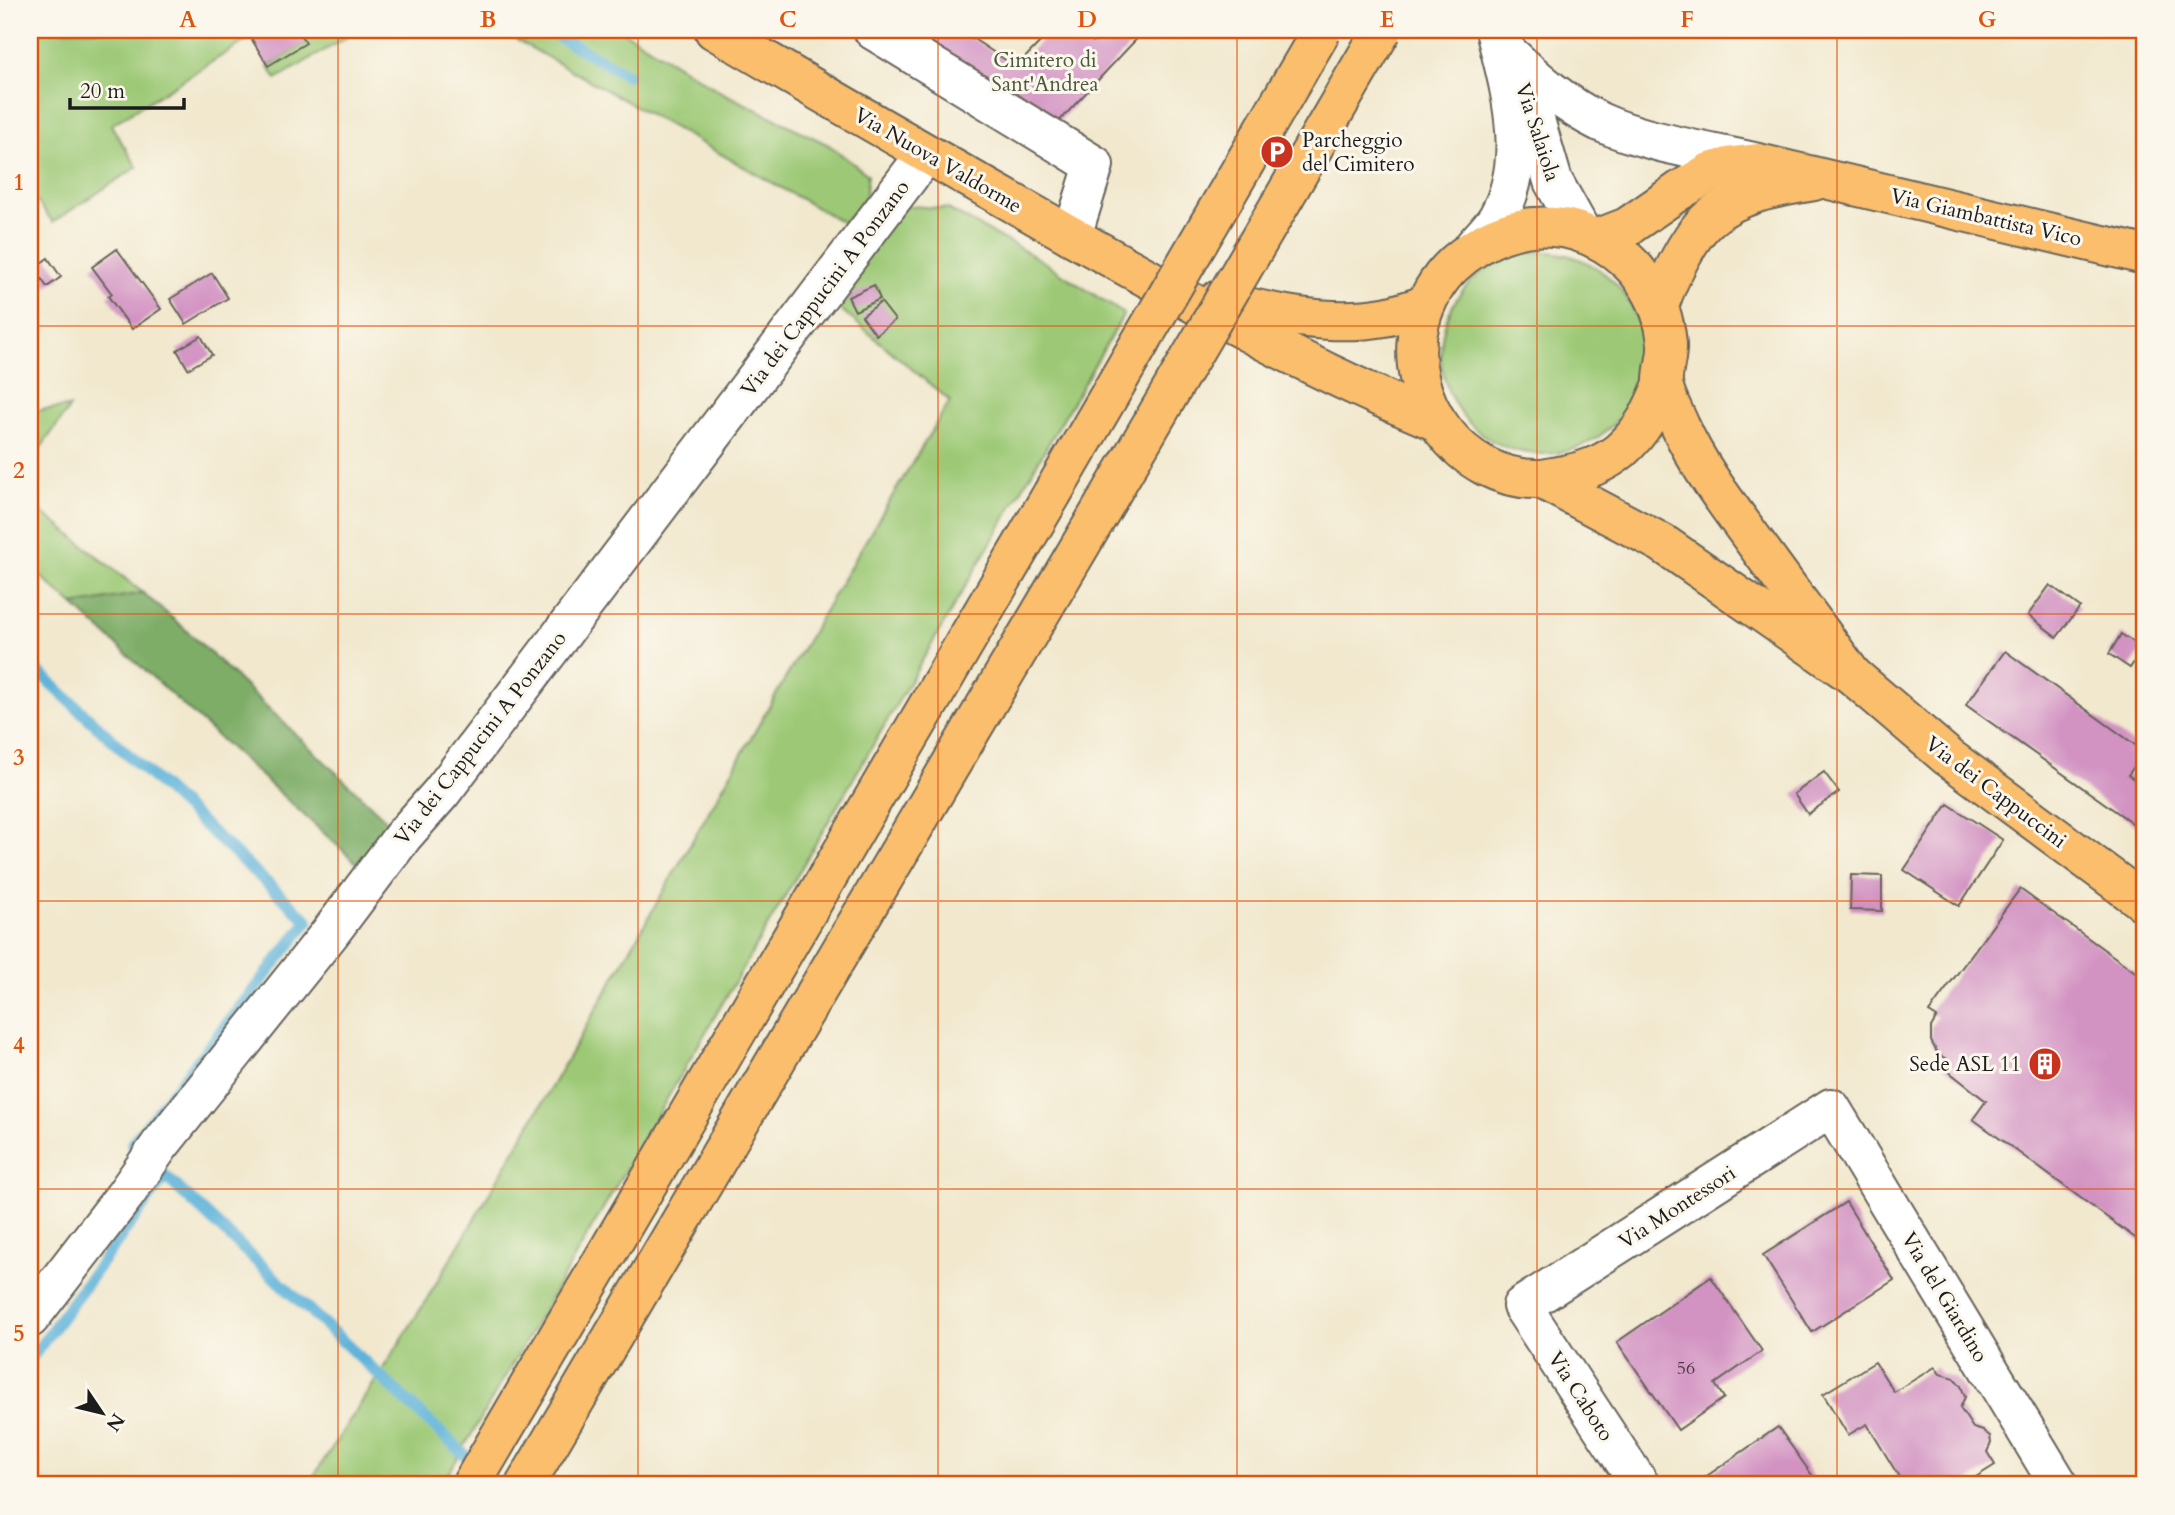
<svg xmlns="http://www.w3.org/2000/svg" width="2175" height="1515" font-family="Cardo,serif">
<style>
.green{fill:#9dc976;stroke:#5c7249;stroke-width:2}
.forest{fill:#7ead67;stroke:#4d6442;stroke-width:2}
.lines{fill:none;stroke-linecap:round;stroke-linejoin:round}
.stream{stroke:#5eb3da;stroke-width:12}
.building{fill:#d292c2}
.minor-casing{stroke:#67635a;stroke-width:42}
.major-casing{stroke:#67635a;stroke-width:42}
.highway-casing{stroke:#67635a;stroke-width:42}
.minor{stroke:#fff;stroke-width:38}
.major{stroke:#fabe6d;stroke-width:38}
.highway{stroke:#fabe6d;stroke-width:38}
.highway-bridge-casing{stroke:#67635a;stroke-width:42;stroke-linecap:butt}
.highway-bridge{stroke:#fabe6d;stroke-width:38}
.grid{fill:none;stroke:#de560d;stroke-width:2;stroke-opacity:0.55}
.labels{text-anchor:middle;stroke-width:6;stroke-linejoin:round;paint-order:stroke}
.number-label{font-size:18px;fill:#4a3a46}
.park-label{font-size:21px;fill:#49593c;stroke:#fbf7ec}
.street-label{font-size:21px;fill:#1c1c1c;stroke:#fbf7ec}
.poi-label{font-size:21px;fill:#1c1c1c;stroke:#fbf7ec;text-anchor:start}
.neatline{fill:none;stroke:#de560d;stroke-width:2.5}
.grid-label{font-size:23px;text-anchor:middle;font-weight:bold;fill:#de560d}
</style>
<rect width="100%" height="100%" fill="#fbf7ec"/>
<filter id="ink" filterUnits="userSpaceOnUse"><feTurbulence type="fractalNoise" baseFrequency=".0143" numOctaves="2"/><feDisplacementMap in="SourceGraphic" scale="14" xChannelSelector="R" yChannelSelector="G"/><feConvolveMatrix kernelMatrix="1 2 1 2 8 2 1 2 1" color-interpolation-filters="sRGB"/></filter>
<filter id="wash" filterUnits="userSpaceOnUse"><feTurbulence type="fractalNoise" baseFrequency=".00686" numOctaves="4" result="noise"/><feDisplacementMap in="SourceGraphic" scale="28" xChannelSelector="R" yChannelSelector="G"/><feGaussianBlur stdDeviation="1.57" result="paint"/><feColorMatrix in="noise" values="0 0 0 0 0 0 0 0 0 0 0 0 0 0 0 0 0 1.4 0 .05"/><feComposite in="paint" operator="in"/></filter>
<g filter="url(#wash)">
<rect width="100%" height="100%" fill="#f1e8ce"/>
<!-- green -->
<g class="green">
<path d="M 30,30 L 263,30 L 111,125 L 137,167 L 53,222 L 30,193 Z"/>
<path d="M 297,30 L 359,30 L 276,79 L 268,66 L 305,43 Z"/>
<path d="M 499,30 L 621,30 L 723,93 L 829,145 L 868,175 L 865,199 L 844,223 Z"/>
<path d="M 899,205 L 948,209 L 1036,257 L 1124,314 L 442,1485 L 308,1485 C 350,1419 394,1354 434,1287 C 610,994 771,692 950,401 L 821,293 Z"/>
<circle cx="1542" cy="353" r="101"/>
<path d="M 70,407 L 30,463 L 30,411 Z"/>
<path d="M 30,499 L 36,507 L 143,593 L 73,605 L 30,567 Z"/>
</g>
<!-- forest -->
<path class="forest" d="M 143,593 L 185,629 L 403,836 L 372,877 L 73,605 Z"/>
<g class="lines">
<!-- stream -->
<g class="stream">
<path d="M 547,30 L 627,75"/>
<path d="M 30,664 L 308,921 L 132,1144"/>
<path d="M 163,1174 L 497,1485"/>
<path d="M 30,1360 L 165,1176"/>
</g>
</g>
<g id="blocks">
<!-- building -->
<g class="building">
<path d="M 263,30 L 297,30 L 306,43 L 268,66 L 251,38 Z"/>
<path d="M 895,30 L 960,30 L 1016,67 L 1042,40 L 1036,30 L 1087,30 L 1093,41 L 1104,30 L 1145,30 L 1052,129 Z"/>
<path d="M 117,249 L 161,309 L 132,329 L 108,296 L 112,294 L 92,267 Z"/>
<path d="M 48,258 L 61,277 L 47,287 L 34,268 Z"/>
<path d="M 212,273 L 228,298 L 186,324 L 170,299 Z"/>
<path d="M 874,285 L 880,299 L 855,311 L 848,297 Z"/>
<path d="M 881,302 L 895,320 L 876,335 L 862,316 Z"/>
<path d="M 201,336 L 212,355 L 188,369 L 177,350 Z"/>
<path d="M 2050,585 L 2080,607 L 2057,637 L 2028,615 Z"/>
<path d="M 2121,634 L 2143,648 L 2130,668 L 2109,654 Z"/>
<path d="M 2005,651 L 2145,752 L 2128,775 L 2145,787 L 2145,832 L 1966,705 Z"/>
<path d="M 1824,772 L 1839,792 L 1808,814 L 1794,794 Z"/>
<path d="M 1948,804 L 2003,840 L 1959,906 L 1904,870 Z"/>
<path d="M 1851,875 L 1882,876 L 1882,911 L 1850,910 Z"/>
<path d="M 2020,889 L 2145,979 L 2145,1240 L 2142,1243 L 1973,1119 L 1986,1101 L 1943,1067 L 1948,1060 L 1938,1054 L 1931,1041 L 1931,1027 L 1937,1017 L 1929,1012 Z"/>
<path d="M 1846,1202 L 1894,1280 L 1812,1332 L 1763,1255 Z"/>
<path d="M 1711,1277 L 1762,1351 L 1715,1384 L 1724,1398 L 1678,1430 L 1617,1342 Z"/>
<path d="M 1875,1362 L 1894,1392 L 1935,1367 L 1940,1374 L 1954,1378 L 1961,1386 L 1965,1397 L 1960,1408 L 1973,1428 L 1983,1431 L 1990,1436 L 1991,1443 L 1987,1452 L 1995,1465 L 1963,1485 L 1904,1485 L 1867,1424 L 1848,1435 L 1823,1394 Z"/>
<path d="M 1778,1427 L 1819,1485 L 1704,1485 L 1701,1480 Z"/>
</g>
</g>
</g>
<g filter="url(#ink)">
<use href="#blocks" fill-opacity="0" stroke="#67635a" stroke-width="2"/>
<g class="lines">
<defs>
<g id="minor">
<path d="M 873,30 L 1094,165 L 1072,236"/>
<path d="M 1509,54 C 1537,80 1565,105 1600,122 C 1644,142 1709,152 1758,163"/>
<path d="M 1528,96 L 1553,181 L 1582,233"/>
<path d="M 1474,246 C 1482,237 1492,227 1498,217 C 1531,158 1510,90 1495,30"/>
<path d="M 30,1318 L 125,1195 L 160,1145 L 330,933 L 403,836 L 441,793 L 926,154"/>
<path d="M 1640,1485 L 1522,1306 L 1831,1108 L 2059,1485"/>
</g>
<g id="major">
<path d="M 714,30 C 837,102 961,174 1086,244 C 1199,307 1314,371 1435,421"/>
<path d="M 1596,239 L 1627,227 L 1679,191 L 1710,172 L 1733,166 L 1758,163 L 2145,255"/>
<path d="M 1218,300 C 1271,313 1328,327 1384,317 C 1397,315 1412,309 1425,305"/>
<path d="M 1659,306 C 1668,280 1689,234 1711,217 C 1739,193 1778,187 1814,181"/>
<path d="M 1663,384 C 1651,412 1644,429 1621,450 C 1606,463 1583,472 1564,475 C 1556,476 1549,478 1541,479 C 1461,482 1400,397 1420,322 C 1426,300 1438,279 1454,264 C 1482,239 1515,224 1553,227 C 1588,229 1624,251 1644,280 C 1657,298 1665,321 1667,344 C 1668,357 1662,371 1663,383 C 1665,397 1675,414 1680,426 C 1699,468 1727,504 1754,541 C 1787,586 1819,630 1852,675"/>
<path d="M 1541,479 L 1662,543 L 1852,675 L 1948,757 L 2145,903"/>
</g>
<g id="highway">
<path d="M 471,1485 L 1052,494"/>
<path d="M 525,1485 L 1106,502"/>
</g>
</defs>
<!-- minor casing -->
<use href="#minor" class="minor-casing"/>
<!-- major casing -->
<use href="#major" class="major-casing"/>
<!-- highway casing -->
<use href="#highway" class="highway-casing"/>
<!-- minor -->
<use href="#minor" class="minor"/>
<!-- major -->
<use href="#major" class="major"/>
<!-- highway -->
<use href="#highway" class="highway"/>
<defs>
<g id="highway-bridge">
<path d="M 1052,494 L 1322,30"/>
<path d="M 1106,502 L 1382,30"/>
</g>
</defs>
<!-- highway-bridge casing -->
<use href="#highway-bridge" class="highway-bridge-casing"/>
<!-- highway-bridge -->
<use href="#highway-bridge" class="highway-bridge"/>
</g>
</g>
<!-- grid -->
<path class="grid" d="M 338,30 L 338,1485M 638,30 L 638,1485M 938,30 L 938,1485M 1237,30 L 1237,1485M 1537,30 L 1537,1485M 1837,30 L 1837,1485M 30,326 L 2145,326M 30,614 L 2145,614M 30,901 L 2145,901M 30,1189 L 2145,1189"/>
<!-- icons -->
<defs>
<symbol id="parking-disc" viewBox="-11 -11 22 22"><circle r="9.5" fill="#c8321e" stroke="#fbf7ec"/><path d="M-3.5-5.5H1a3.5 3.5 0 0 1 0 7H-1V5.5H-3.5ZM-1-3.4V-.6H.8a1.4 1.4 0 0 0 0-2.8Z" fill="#fff"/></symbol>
<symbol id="building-disc" viewBox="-11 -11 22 22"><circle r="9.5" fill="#c8321e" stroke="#fbf7ec"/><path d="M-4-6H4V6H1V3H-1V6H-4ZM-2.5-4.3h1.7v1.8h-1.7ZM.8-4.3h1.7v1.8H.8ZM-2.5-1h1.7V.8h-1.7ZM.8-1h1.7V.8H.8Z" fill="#fff"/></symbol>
</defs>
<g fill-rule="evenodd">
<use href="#parking-disc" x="1258" y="133" width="38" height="38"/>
<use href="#building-disc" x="2026" y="1045" width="38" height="38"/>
</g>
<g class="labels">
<!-- number labels -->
<g class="number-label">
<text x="1686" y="1374">56</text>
</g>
<!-- park labels -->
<g class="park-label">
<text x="1045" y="67">Cimitero di<tspan x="1045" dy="24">Sant'Andrea</tspan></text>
</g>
<!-- street labels -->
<g class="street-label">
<text transform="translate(1538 132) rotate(72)" y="7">Via Salaiola</text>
<text transform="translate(938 160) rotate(30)" y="7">Via Nuova Valdorme</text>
<text transform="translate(1986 217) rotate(13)" y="7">Via Giambattista Vico</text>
<text transform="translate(825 288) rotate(-53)" y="7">Via dei Cappucini A Ponzano</text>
<text transform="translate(480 738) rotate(-52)" y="7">Via dei Cappucini A Ponzano</text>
<text transform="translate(1996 792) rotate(37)" y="7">Via dei Cappuccini</text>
<text transform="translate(1677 1207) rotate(-33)" y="7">Via Montessori</text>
<text transform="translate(1945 1297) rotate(59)" y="7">Via del Giardino</text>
<text transform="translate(1581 1396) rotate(57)" y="7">Via Caboto</text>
</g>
<!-- poi labels -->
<g class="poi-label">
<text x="1302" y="147">Parcheggio<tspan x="1302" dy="24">del Cimitero</tspan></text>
<text x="2021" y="1071" text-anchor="end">Sede ASL 11</text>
</g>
</g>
<!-- margin -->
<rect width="2175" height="1515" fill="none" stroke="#fbf7ec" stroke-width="77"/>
<!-- north arrow -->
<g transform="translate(102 1413) rotate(125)" stroke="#fbf7ec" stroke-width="5" paint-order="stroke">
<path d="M0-5L12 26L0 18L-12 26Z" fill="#1c1c1c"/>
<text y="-10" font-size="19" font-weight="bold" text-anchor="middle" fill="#1c1c1c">N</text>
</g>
<!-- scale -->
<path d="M70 98v10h114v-10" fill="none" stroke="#1c1c1c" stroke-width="3.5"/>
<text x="80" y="98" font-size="21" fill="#1c1c1c" stroke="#fbf7ec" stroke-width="5" paint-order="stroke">20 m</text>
<rect x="38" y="38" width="2098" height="1438" class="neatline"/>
<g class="grid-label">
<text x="188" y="27">A</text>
<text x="488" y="27">B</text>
<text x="788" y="27">C</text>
<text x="1087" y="27">D</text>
<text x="1387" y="27">E</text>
<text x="1687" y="27">F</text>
<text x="1987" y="27">G</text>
<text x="19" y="190">1</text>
<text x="19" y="478">2</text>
<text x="19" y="765">3</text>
<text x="19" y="1053">4</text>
<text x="19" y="1341">5</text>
</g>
</svg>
